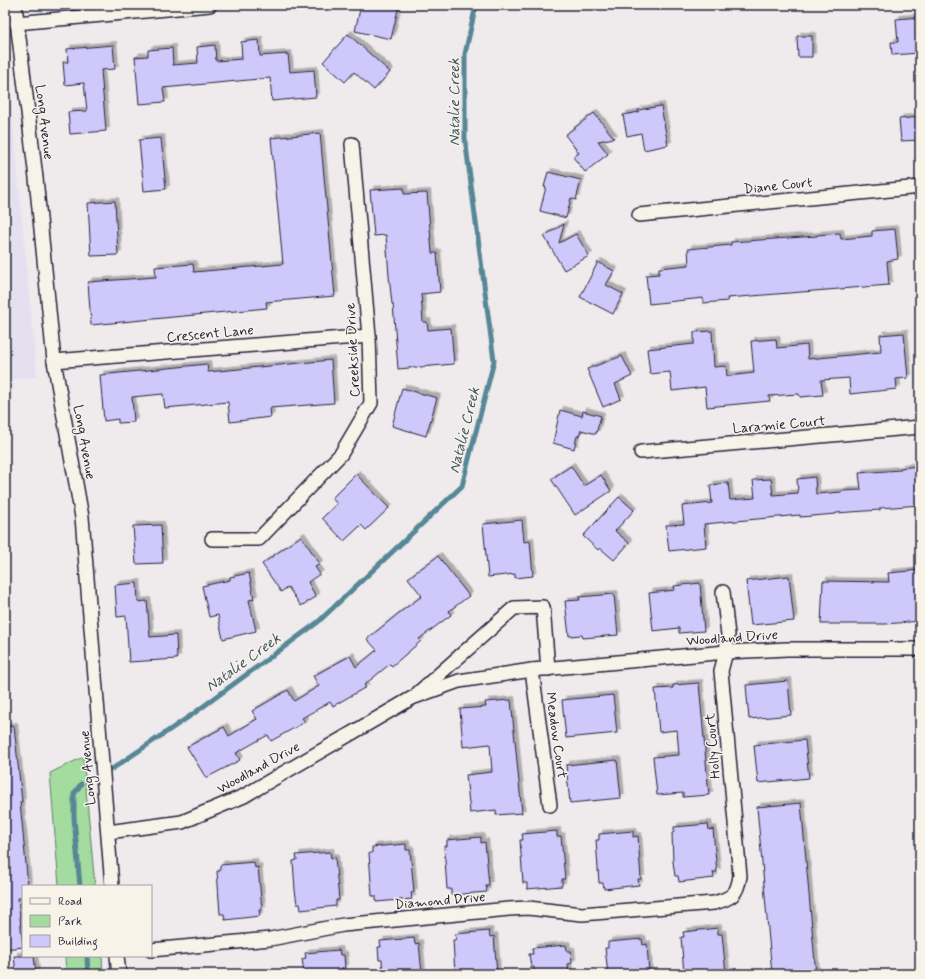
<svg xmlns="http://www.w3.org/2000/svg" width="925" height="979" font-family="Mynerve,sans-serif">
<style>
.built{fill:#e5e0f0}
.green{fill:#a4db9e;stroke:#637e6c}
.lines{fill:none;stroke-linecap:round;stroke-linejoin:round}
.stream{stroke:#568796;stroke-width:5}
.building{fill:#cfc8fb;stroke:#22223b;filter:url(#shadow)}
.minor-casing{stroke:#22223b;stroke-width:16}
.minor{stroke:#f7f3e8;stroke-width:13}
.labels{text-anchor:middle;stroke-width:3;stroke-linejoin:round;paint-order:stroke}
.street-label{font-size:14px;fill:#22223b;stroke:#f7f3e8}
.water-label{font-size:15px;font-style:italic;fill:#3c5468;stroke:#f7f3e8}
</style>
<defs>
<filter id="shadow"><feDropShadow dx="3.5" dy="-3.5" stdDeviation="0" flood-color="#0004"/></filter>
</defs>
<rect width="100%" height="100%" fill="#efeaec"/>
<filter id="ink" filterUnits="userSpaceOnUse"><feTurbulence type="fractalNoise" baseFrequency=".025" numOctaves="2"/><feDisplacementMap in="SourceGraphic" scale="8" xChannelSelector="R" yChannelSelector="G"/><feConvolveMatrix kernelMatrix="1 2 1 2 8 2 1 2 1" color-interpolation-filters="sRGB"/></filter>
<g filter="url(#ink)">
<!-- built -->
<path class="built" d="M 5,37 L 37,377 L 5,380 Z"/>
<!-- green -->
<g class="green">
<path d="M 83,757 L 95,886 L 59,886 L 50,773 Z"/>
<path d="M 65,956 L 102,956 L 103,974 L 66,974 Z"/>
</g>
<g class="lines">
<!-- stream -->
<g class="stream">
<path d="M 112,769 L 193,714 L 318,622 L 462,486 L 494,361 L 465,138 L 465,54 L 476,5"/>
<path d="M 80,886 L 74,818 L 74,794 L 81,784"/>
<path d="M 87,956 L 88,974"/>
</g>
</g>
<!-- building -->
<g class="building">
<path d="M 361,5 L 399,5 L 391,39 L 355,31 Z"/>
<path d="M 920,17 L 920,53 L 892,55 L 891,42 L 898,42 L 896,19 Z"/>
<path d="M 348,34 L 390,72 L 374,90 L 354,72 L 345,82 L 323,62 Z"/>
<path d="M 797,36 L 812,36 L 812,57 L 798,57 Z"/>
<path d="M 259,40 L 260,56 L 288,54 L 290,72 L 314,70 L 316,97 L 272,101 L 270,78 L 163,88 L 165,102 L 139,104 L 135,57 L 148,56 L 148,50 L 172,48 L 173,65 L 198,63 L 197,47 L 215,45 L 216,61 L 242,59 L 241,42 Z"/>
<path d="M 113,45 L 115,69 L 101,70 L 106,131 L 70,134 L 68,112 L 87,111 L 84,83 L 65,85 L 63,62 L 68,62 L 67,49 Z"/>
<path d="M 661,106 L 668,145 L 644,150 L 641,133 L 627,136 L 623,115 L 639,112 L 638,110 Z"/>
<path d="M 594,113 L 614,138 L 598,141 L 608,154 L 585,172 L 573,157 L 579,153 L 565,135 Z"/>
<path d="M 920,117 L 920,140 L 901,141 L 899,119 Z"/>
<path d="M 320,133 L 335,296 L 266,302 L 267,308 L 91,325 L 88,282 L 156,277 L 155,267 L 193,264 L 194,272 L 283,264 L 271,138 Z"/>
<path d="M 161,138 L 166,189 L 144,191 L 139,140 Z"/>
<path d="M 548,172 L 581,180 L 576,200 L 571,198 L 566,218 L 540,211 L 546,187 L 544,187 Z"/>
<path d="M 404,188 L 404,194 L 427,193 L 432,253 L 437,253 L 440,292 L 421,294 L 423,322 L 427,322 L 428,330 L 451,328 L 454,364 L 398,369 L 393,304 L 392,304 L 389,276 L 386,235 L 374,236 L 370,190 Z"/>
<path d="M 115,201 L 118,255 L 91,256 L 88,203 Z"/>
<path d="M 564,224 L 559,243 L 576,234 L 589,256 L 564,270 L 544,236 Z"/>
<path d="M 895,229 L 898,259 L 887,261 L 889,285 L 727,298 L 728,301 L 703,303 L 703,298 L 649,304 L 646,275 L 659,274 L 659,268 L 689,265 L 688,249 L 731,245 L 731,242 L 817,236 L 817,235 L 840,233 L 841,239 L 872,236 L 872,231 Z"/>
<path d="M 598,262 L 614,271 L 606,285 L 623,294 L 613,314 L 580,297 Z"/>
<path d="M 712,331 L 714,367 L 726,366 L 727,376 L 754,373 L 751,341 L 776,339 L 777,348 L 807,345 L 808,359 L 881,352 L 880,335 L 904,333 L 908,378 L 896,379 L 897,389 L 850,394 L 849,378 L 821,380 L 823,395 L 800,397 L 799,394 L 769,396 L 770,401 L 707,407 L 705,387 L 672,391 L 670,372 L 650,374 L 647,349 L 694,344 L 694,332 Z"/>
<path d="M 622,356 L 632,376 L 615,384 L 621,399 L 603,407 L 587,369 Z"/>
<path d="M 331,360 L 334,403 L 270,408 L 271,417 L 230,422 L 228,402 L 165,408 L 163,394 L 132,397 L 134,422 L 118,423 L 118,419 L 104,421 L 100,375 L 207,364 L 208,372 Z"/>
<path d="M 402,388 L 437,398 L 426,436 L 392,426 Z"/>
<path d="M 560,410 L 582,416 L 583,411 L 601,416 L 596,434 L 581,430 L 579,436 L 577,436 L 574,449 L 553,443 Z"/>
<path d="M 571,466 L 584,486 L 601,475 L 611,491 L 575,515 L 551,479 Z"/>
<path d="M 918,466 L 920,505 L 880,508 L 880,510 L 836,513 L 836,514 L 800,517 L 800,515 L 704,524 L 706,547 L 669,551 L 666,525 L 684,524 L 682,506 L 712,503 L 710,485 L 728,483 L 730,500 L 755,498 L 753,480 L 771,479 L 773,495 L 798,493 L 797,479 L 815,477 L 816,494 L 842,492 L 842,491 L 861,490 L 859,473 L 900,470 L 900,468 Z"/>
<path d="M 356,474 L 389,508 L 366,530 L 361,525 L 344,541 L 322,518 L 337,504 L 332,498 Z"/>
<path d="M 619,497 L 634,510 L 615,531 L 629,543 L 614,560 L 600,548 L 598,550 L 583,536 Z"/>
<path d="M 522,520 L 524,542 L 530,541 L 533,576 L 515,578 L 515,574 L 488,577 L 483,524 Z"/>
<path d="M 161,525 L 163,563 L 136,564 L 133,526 Z"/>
<path d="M 301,536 L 320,564 L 315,567 L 320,574 L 308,582 L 316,597 L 301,606 L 288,587 L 281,592 L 262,564 Z"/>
<path d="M 438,556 L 469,596 L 449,611 L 451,615 L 419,639 L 421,641 L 392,666 L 390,664 L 364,685 L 366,687 L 333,706 L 330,702 L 302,718 L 305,722 L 271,741 L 268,735 L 236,753 L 240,760 L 206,778 L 187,747 L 224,727 L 229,736 L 257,719 L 252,711 L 288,690 L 294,701 L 319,686 L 313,676 L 350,656 L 356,667 L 377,650 L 367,639 L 399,613 L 422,596 L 408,578 Z"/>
<path d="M 920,570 L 920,621 L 886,624 L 821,624 L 823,581 L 889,582 L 888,573 Z"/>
<path d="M 249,573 L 254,599 L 249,600 L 256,631 L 223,639 L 218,615 L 209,617 L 202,586 L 230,580 L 230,577 Z"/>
<path d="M 789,576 L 794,621 L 751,625 L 746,581 Z"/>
<path d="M 137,583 L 138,602 L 147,601 L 150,637 L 176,635 L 177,659 L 129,662 L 126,616 L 117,617 L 115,585 Z"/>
<path d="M 700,583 L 704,631 L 679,633 L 679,628 L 653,631 L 649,593 L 675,590 L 674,586 Z"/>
<path d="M 614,594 L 618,635 L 583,638 L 582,635 L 569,636 L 565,601 L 580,600 L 579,597 Z"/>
<path d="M 788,681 L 791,715 L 749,719 L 746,685 Z"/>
<path d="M 699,683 L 709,795 L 683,797 L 683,793 L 657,795 L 653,757 L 679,755 L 677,730 L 659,732 L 655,689 L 673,688 L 673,685 Z"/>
<path d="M 613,695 L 617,733 L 566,738 L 562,700 Z"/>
<path d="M 511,700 L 522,813 L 496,815 L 496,810 L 470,813 L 466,775 L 492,772 L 491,759 L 490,744 L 463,747 L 460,709 L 486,707 L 485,702 Z"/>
<path d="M 14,726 L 22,802 L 20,802 L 28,886 L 23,886 L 23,898 L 18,898 L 23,947 L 5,949 L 5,880 L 7,880 L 5,862 L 5,727 Z"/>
<path d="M 805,740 L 809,778 L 758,783 L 754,745 Z"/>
<path d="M 617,760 L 621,798 L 570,803 L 566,765 Z"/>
<path d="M 801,803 L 816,974 L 772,974 L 757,807 Z"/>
<path d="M 708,824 L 709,830 L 713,829 L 717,872 L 713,872 L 714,878 L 679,882 L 678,876 L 675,876 L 673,862 L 672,833 L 674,832 L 674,827 Z"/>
<path d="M 557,831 L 557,837 L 561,836 L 565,879 L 562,879 L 562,886 L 527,889 L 527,883 L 523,883 L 522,869 L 520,840 L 523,840 L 522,834 Z"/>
<path d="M 633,831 L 633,837 L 638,836 L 641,879 L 638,879 L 639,885 L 604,889 L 603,883 L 599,883 L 596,840 L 599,840 L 599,834 Z"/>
<path d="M 481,837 L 481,843 L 485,842 L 489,885 L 486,885 L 487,892 L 451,895 L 451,889 L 447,889 L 444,846 L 447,846 L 447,840 Z"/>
<path d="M 406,844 L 406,850 L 410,850 L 414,892 L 411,893 L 412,899 L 376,902 L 376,896 L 372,896 L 369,853 L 372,853 L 372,847 Z"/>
<path d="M 330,852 L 331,858 L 335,857 L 339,900 L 336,900 L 336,906 L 301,910 L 300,904 L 297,904 L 295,890 L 293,861 L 297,860 L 296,855 Z"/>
<path d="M 254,862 L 255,868 L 258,867 L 262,910 L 259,910 L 260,916 L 225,920 L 224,914 L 220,914 L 219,900 L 217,871 L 220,871 L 220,865 Z"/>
<path d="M 718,928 L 718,934 L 722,934 L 726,974 L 684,974 L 681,937 L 684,937 L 683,932 Z"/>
<path d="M 489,931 L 490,937 L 494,936 L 497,974 L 455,974 L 453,940 L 456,940 L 455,934 Z"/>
<path d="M 414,938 L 415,944 L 419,943 L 422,974 L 383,974 L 382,960 L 379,960 L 378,947 L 381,947 L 380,941 Z"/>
<path d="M 642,939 L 643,945 L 647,944 L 649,974 L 608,974 L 605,948 L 608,948 L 608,942 Z"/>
<path d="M 566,945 L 567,951 L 571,951 L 572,963 L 568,964 L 569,974 L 534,974 L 534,967 L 531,967 L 529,954 L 533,954 L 532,948 Z"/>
<path d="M 339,950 L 340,955 L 344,955 L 345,968 L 341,968 L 342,974 L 307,974 L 307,971 L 304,972 L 302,959 L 306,958 L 305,953 Z"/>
<path d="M 14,956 L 34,956 L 36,974 L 16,974 Z"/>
</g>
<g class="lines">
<defs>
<g id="minor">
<path d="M 15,5 L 36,178 L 54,361 L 82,517 L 112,886"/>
<path d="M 16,23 L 210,5"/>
<path d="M 639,215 L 920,187"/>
<path d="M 54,361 L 369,336"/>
<path d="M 641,452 L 920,427"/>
<path d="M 212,539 L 259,539 L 341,454 L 371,403 L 369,336 L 352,144"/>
<path d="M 532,670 L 550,805"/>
<path d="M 418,693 L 514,608 L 543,607 L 548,669"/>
<path d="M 108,832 L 182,822 L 244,796 L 412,698 L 459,681 L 532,670 L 726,652 L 787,649 L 920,649"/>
<path d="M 151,950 L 270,939 L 343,925 L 509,909 L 528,908 L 582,914 L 714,903 C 732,898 737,895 740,876 L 721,671 L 726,652 L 728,635 L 723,592"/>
<path d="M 117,956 L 119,974"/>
</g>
</defs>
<!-- minor casing -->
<use href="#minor" class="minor-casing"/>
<!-- minor -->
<use href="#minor" class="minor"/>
</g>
</g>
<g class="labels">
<!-- street labels -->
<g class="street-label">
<text transform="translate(45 122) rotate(83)" y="5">Long Avenue</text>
<text transform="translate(778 185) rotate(-6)" y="5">Diane Court</text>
<text transform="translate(210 333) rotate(-5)" y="5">Crescent Lane</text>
<text transform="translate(352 350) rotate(-93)" y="5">Creekside Drive</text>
<text transform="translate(779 424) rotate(-5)" y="5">Laramie Court</text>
<text transform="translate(85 442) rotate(80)" y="5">Long Avenue</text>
<text transform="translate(732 637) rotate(-4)" y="5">Woodland Drive</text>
<text transform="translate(557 735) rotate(82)" y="5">Meadow Court</text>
<text transform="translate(712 746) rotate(-95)" y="5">Holly Court</text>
<text transform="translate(258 767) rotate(-29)" y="5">Woodland Drive</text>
<text transform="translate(87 768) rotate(-95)" y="5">Long Avenue</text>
<text transform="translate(440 900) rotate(-5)" y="5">Diamond Drive</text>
</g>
<!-- water labels -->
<g class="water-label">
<text transform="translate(454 102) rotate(-90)" y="5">Natalie Creek</text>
<text transform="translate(464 430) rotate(-76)" y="5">Natalie Creek</text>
<text transform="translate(243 662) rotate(-36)" y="5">Natalie Creek</text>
</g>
</g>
<!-- margin -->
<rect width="925" height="979" fill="none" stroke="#f7f3e8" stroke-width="20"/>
<rect x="10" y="10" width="905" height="959" fill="none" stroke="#22223b" stroke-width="1.5" filter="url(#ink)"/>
<!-- legend -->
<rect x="22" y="885" width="130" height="72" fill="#f7f3e8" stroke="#a29fa3"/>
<rect x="30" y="898" width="20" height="6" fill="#f7f3e8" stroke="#a29fa3"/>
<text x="58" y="905" font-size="12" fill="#22223b">Road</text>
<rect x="30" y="915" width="20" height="12" fill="#a4db9e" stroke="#a29fa3"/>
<text x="58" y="925" font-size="12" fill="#22223b">Park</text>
<rect x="30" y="935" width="20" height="12" fill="#cfc8fb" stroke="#a29fa3"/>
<text x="58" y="945" font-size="12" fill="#22223b">Building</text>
</svg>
